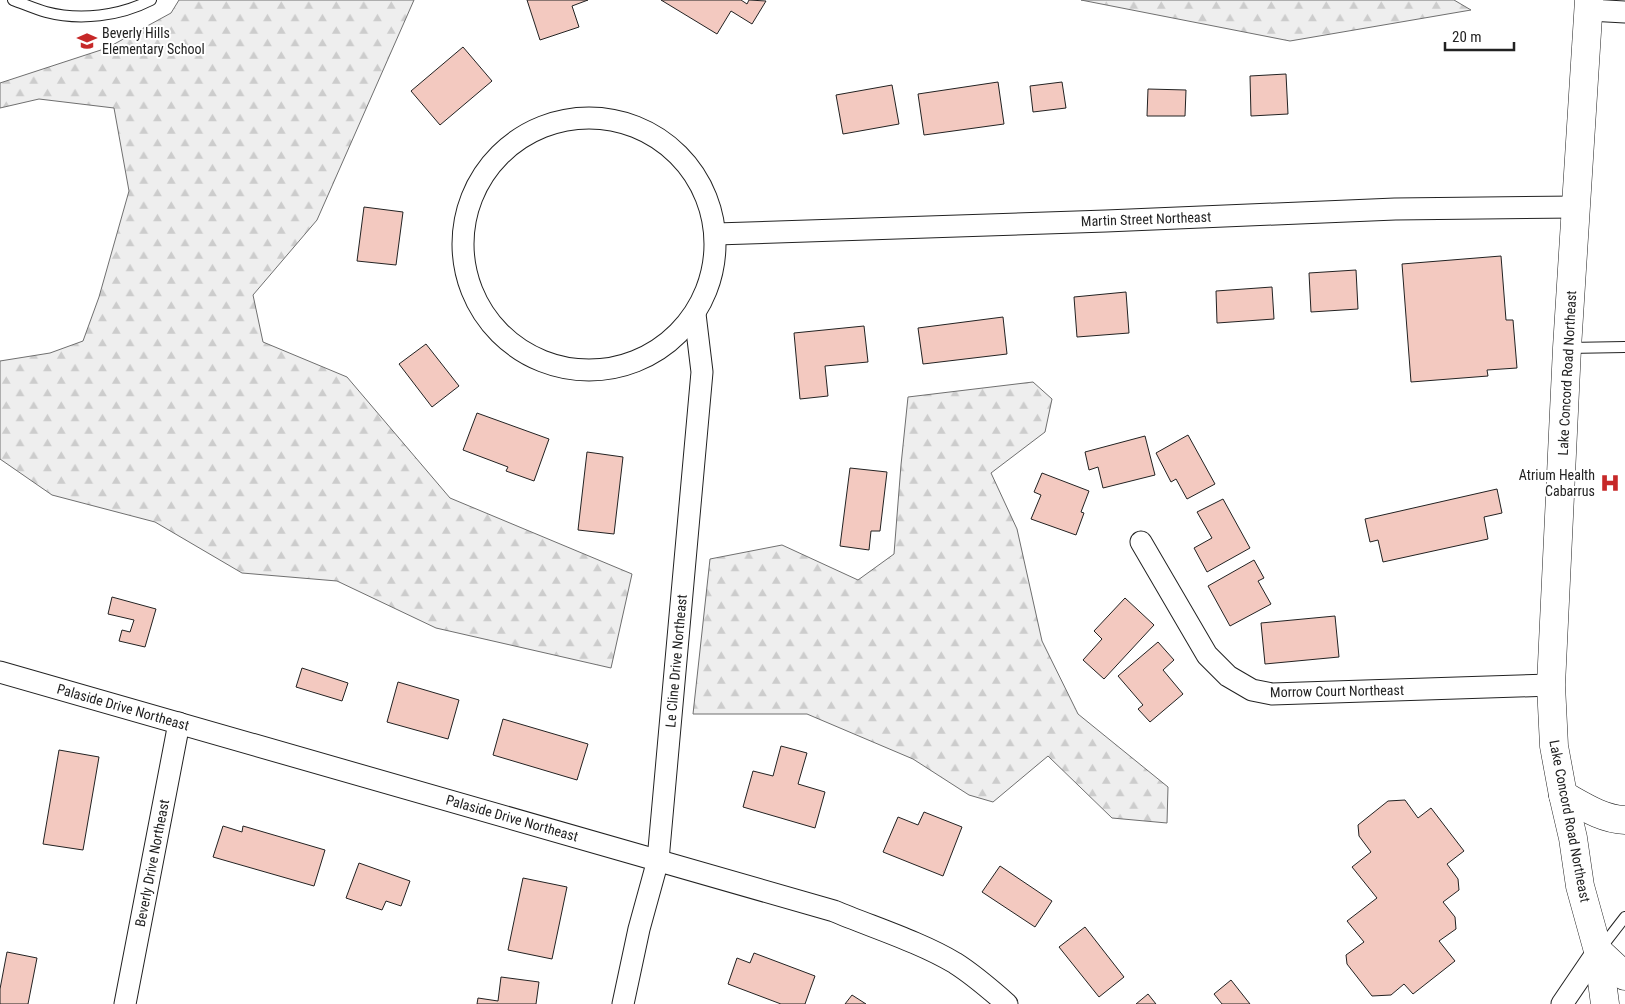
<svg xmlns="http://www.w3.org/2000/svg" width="1625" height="1004" font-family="'Roboto Condensed',sans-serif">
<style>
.forest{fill:url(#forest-firs);stroke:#6f6f6f}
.building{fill:#f3c9c0;stroke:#222}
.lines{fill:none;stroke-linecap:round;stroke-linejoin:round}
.service-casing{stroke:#222;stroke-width:12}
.minor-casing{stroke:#222;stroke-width:23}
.secondary-casing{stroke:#222;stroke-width:29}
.service{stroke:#fff;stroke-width:10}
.minor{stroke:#fff;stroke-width:21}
.secondary{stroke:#fff;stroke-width:28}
.labels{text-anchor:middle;stroke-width:4;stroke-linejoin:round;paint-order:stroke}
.poi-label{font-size:14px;fill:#222;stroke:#fff;text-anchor:start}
.street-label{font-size:14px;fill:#222;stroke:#fff}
</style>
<defs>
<pattern id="forest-firs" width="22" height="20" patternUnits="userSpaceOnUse" patternTransform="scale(1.25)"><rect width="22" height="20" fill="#eee"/><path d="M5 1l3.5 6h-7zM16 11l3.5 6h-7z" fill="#ccc"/></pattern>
</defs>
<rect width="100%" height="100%" fill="#fff"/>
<!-- forest -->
<g class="forest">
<path d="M 179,0 L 414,0 L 317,220 L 253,295 L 263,342 L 347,377 L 450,498 L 632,574 L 611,668 L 436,628 L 337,581 L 242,573 L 155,522 L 52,495 L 0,459 L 0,361 L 50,353 L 83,341 L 99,297 L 129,191 L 114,108 L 39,99 L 0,108 L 0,83 L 107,48 L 171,13 Z"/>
<path d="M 1081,0 L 1454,0 L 1471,10 L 1290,41 Z"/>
<path d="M 1033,382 L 1052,399 L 1045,432 L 991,473 L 1017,529 L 1042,641 L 1078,714 L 1168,787 L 1167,823 L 1112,818 L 1048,756 L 993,802 L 969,795 L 913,759 L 807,714 L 693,714 L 710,559 L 782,545 L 858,580 L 894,554 L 901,465 L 908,397 Z"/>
</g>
<!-- building -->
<g class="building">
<path d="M 527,0 L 588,0 L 572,6 L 579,27 L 540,40 Z"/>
<path d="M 661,0 L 741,0 L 747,4 L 749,0 L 766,1 L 752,24 L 731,11 L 717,34 Z"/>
<path d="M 463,47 L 492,81 L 440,125 L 411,91 Z"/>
<path d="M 1286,74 L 1288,114 L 1251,116 L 1250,76 Z"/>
<path d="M 998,82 L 1004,124 L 924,135 L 918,94 Z"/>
<path d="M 1062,82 L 1066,108 L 1033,112 L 1030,86 Z"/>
<path d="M 892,85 L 899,124 L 843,134 L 836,95 Z"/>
<path d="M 1148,89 L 1186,90 L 1185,116 L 1147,116 Z"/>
<path d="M 364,207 L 403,212 L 396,265 L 357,261 Z"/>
<path d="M 1501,256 L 1506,320 L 1513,320 L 1517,368 L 1487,370 L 1488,376 L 1411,382 L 1402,264 Z"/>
<path d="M 1356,270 L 1358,309 L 1311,312 L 1309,273 Z"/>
<path d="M 1272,287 L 1274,319 L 1217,323 L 1216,291 Z"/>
<path d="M 1126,292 L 1129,333 L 1077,337 L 1074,297 Z"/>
<path d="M 1003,317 L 1007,354 L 923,364 L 918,328 Z"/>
<path d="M 864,326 L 868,362 L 825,366 L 828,396 L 800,399 L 794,333 Z"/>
<path d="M 426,344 L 459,386 L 432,407 L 399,364 Z"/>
<path d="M 477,413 L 549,439 L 534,481 L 506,471 L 508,467 L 463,450 Z"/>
<path d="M 1188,435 L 1215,484 L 1187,499 L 1176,479 L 1171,482 L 1156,453 Z"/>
<path d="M 1145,436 L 1155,475 L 1103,488 L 1098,467 L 1089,470 L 1085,452 Z"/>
<path d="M 587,452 L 623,457 L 614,534 L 578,530 Z"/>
<path d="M 850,468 L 887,472 L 880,531 L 871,531 L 869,550 L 840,546 Z"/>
<path d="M 1042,473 L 1089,491 L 1081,512 L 1084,513 L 1076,535 L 1031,519 L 1041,495 L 1034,492 Z"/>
<path d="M 1497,489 L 1502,513 L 1484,517 L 1488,539 L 1383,562 L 1378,540 L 1370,542 L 1365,519 Z"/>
<path d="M 1223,499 L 1250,548 L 1207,572 L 1194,548 L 1212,538 L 1197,512 Z"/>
<path d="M 1254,560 L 1264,578 L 1258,581 L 1271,604 L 1230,626 L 1208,586 Z"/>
<path d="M 112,597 L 156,609 L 145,647 L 119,641 L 122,630 L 130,632 L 134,620 L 108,614 Z"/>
<path d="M 1125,598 L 1154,625 L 1104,679 L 1083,660 L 1102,639 L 1094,631 Z"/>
<path d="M 1335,616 L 1339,657 L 1265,664 L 1261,623 Z"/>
<path d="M 1158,642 L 1174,660 L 1163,670 L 1183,694 L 1150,722 L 1138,709 L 1143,705 L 1118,676 Z"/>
<path d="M 302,668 L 348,683 L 342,701 L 296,687 Z"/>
<path d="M 398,682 L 459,700 L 448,739 L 387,722 Z"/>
<path d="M 503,719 L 588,744 L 577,780 L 493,755 Z"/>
<path d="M 781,746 L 807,753 L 798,784 L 825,792 L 815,828 L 743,807 L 753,771 L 773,776 Z"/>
<path d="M 59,750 L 99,757 L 83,850 L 43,844 Z"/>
<path d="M 1405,800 L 1418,818 L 1431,808 L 1464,851 L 1447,864 L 1458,879 L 1459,890 L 1443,902 L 1455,917 L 1456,929 L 1439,941 L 1455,961 L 1413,994 L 1404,984 L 1391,995 L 1372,996 L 1347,964 L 1346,955 L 1364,942 L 1347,921 L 1377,898 L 1352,867 L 1371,852 L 1359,836 L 1358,825 L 1388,801 Z"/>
<path d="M 924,812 L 962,827 L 943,876 L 883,852 L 898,817 L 918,825 Z"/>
<path d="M 223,826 L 242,832 L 243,826 L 325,850 L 314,886 L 213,857 Z"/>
<path d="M 359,863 L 410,881 L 401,906 L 386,901 L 382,910 L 346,898 Z"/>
<path d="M 1000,866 L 1052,901 L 1035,927 L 982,892 Z"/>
<path d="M 523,878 L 567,887 L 552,959 L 508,950 Z"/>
<path d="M 1085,927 L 1124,977 L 1099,997 L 1059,947 Z"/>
<path d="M 7,952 L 37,958 L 28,1004 L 0,1004 L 0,989 Z"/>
<path d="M 754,953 L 815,976 L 805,1004 L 781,1004 L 728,984 L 737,958 L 750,963 Z"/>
<path d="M 501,977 L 539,982 L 536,1004 L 477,1004 L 478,998 L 498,1001 Z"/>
<path d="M 1231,980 L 1250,1004 L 1222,1004 L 1214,994 Z"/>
<path d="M 1148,994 L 1156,1004 L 1136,1004 Z"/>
<path d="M 852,995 L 866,1004 L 845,1004 Z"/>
</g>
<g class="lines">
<defs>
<g id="service">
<path d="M 13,0 C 24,4 35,9 46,12 C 80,21 120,16 151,0"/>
<path d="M 1568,348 L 1625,347"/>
<path d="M 1601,948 L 1625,917"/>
</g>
<g id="minor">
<path d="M 1589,10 L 1625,12"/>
<circle cx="589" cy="244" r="126"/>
<path d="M 716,234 L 1106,221 L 1395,209 L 1577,207"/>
<path d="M 1141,542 L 1207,655 L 1228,676 L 1252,690 L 1272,694 L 1551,685"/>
<path d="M 0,672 L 834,911 C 872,927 920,942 955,963 C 974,975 990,989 1007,1004"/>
<path d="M 125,1004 L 179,723"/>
<path d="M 623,1004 L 639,929 L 658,860 L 702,372 L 695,314"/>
<path d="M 1562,1004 L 1598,951"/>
</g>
<g id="secondary">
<path d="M 1589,0 L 1567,348 L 1551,685 L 1554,746 L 1563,795 L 1573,838 L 1580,886 L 1598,951 L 1605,1004"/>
<path d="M 1563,795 C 1583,806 1602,819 1625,820"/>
<path d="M 1598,951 L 1625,976"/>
</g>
</defs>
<!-- service casing -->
<use href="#service" class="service-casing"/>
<!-- minor casing -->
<use href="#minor" class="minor-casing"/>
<!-- secondary casing -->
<use href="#secondary" class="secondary-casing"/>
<!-- service -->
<use href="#service" class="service"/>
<!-- minor -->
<use href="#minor" class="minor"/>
<!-- secondary -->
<use href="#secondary" class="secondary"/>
</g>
<!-- icons -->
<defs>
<symbol id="school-bare" viewBox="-9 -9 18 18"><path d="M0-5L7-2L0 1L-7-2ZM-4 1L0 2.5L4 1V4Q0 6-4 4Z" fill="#c62828" stroke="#fff" stroke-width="2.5" paint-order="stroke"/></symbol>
<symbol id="hospital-bare" viewBox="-9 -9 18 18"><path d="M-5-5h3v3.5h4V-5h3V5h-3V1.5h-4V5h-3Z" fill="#c62828" stroke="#fff" stroke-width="2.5" paint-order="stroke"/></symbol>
</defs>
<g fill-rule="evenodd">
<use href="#school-bare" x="73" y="27" width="28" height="28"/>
<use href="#hospital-bare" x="1596" y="469" width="28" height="28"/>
</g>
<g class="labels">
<!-- poi labels -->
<g class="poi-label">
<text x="102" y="38">Beverly Hills<tspan x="102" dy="16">Elementary School</tspan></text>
<text x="1595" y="480" text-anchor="end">Atrium Health<tspan x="1595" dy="16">Cabarrus</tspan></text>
</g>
<!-- street labels -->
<g class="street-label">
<text transform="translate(1146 219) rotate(-2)" y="5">Martin Street Northeast</text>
<text transform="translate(1567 373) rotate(-87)" y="5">Lake Concord Road Northeast</text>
<text transform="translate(676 661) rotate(-85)" y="5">Le Cline Drive Northeast</text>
<text transform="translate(1337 691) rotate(-1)" y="5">Morrow Court Northeast</text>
<text transform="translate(123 707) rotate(16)" y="5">Palaside Drive Northeast</text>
<text transform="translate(512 818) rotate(16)" y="5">Palaside Drive Northeast</text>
<text transform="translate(1570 821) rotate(79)" y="5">Lake Concord Road Northeast</text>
<text transform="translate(152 863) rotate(-79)" y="5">Beverly Drive Northeast</text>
</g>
</g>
<!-- scale -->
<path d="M1445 42v8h69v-8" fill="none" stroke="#222222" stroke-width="2.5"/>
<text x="1452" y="42" font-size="15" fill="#222222" stroke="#ffffff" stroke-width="4" paint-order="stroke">20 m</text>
</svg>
